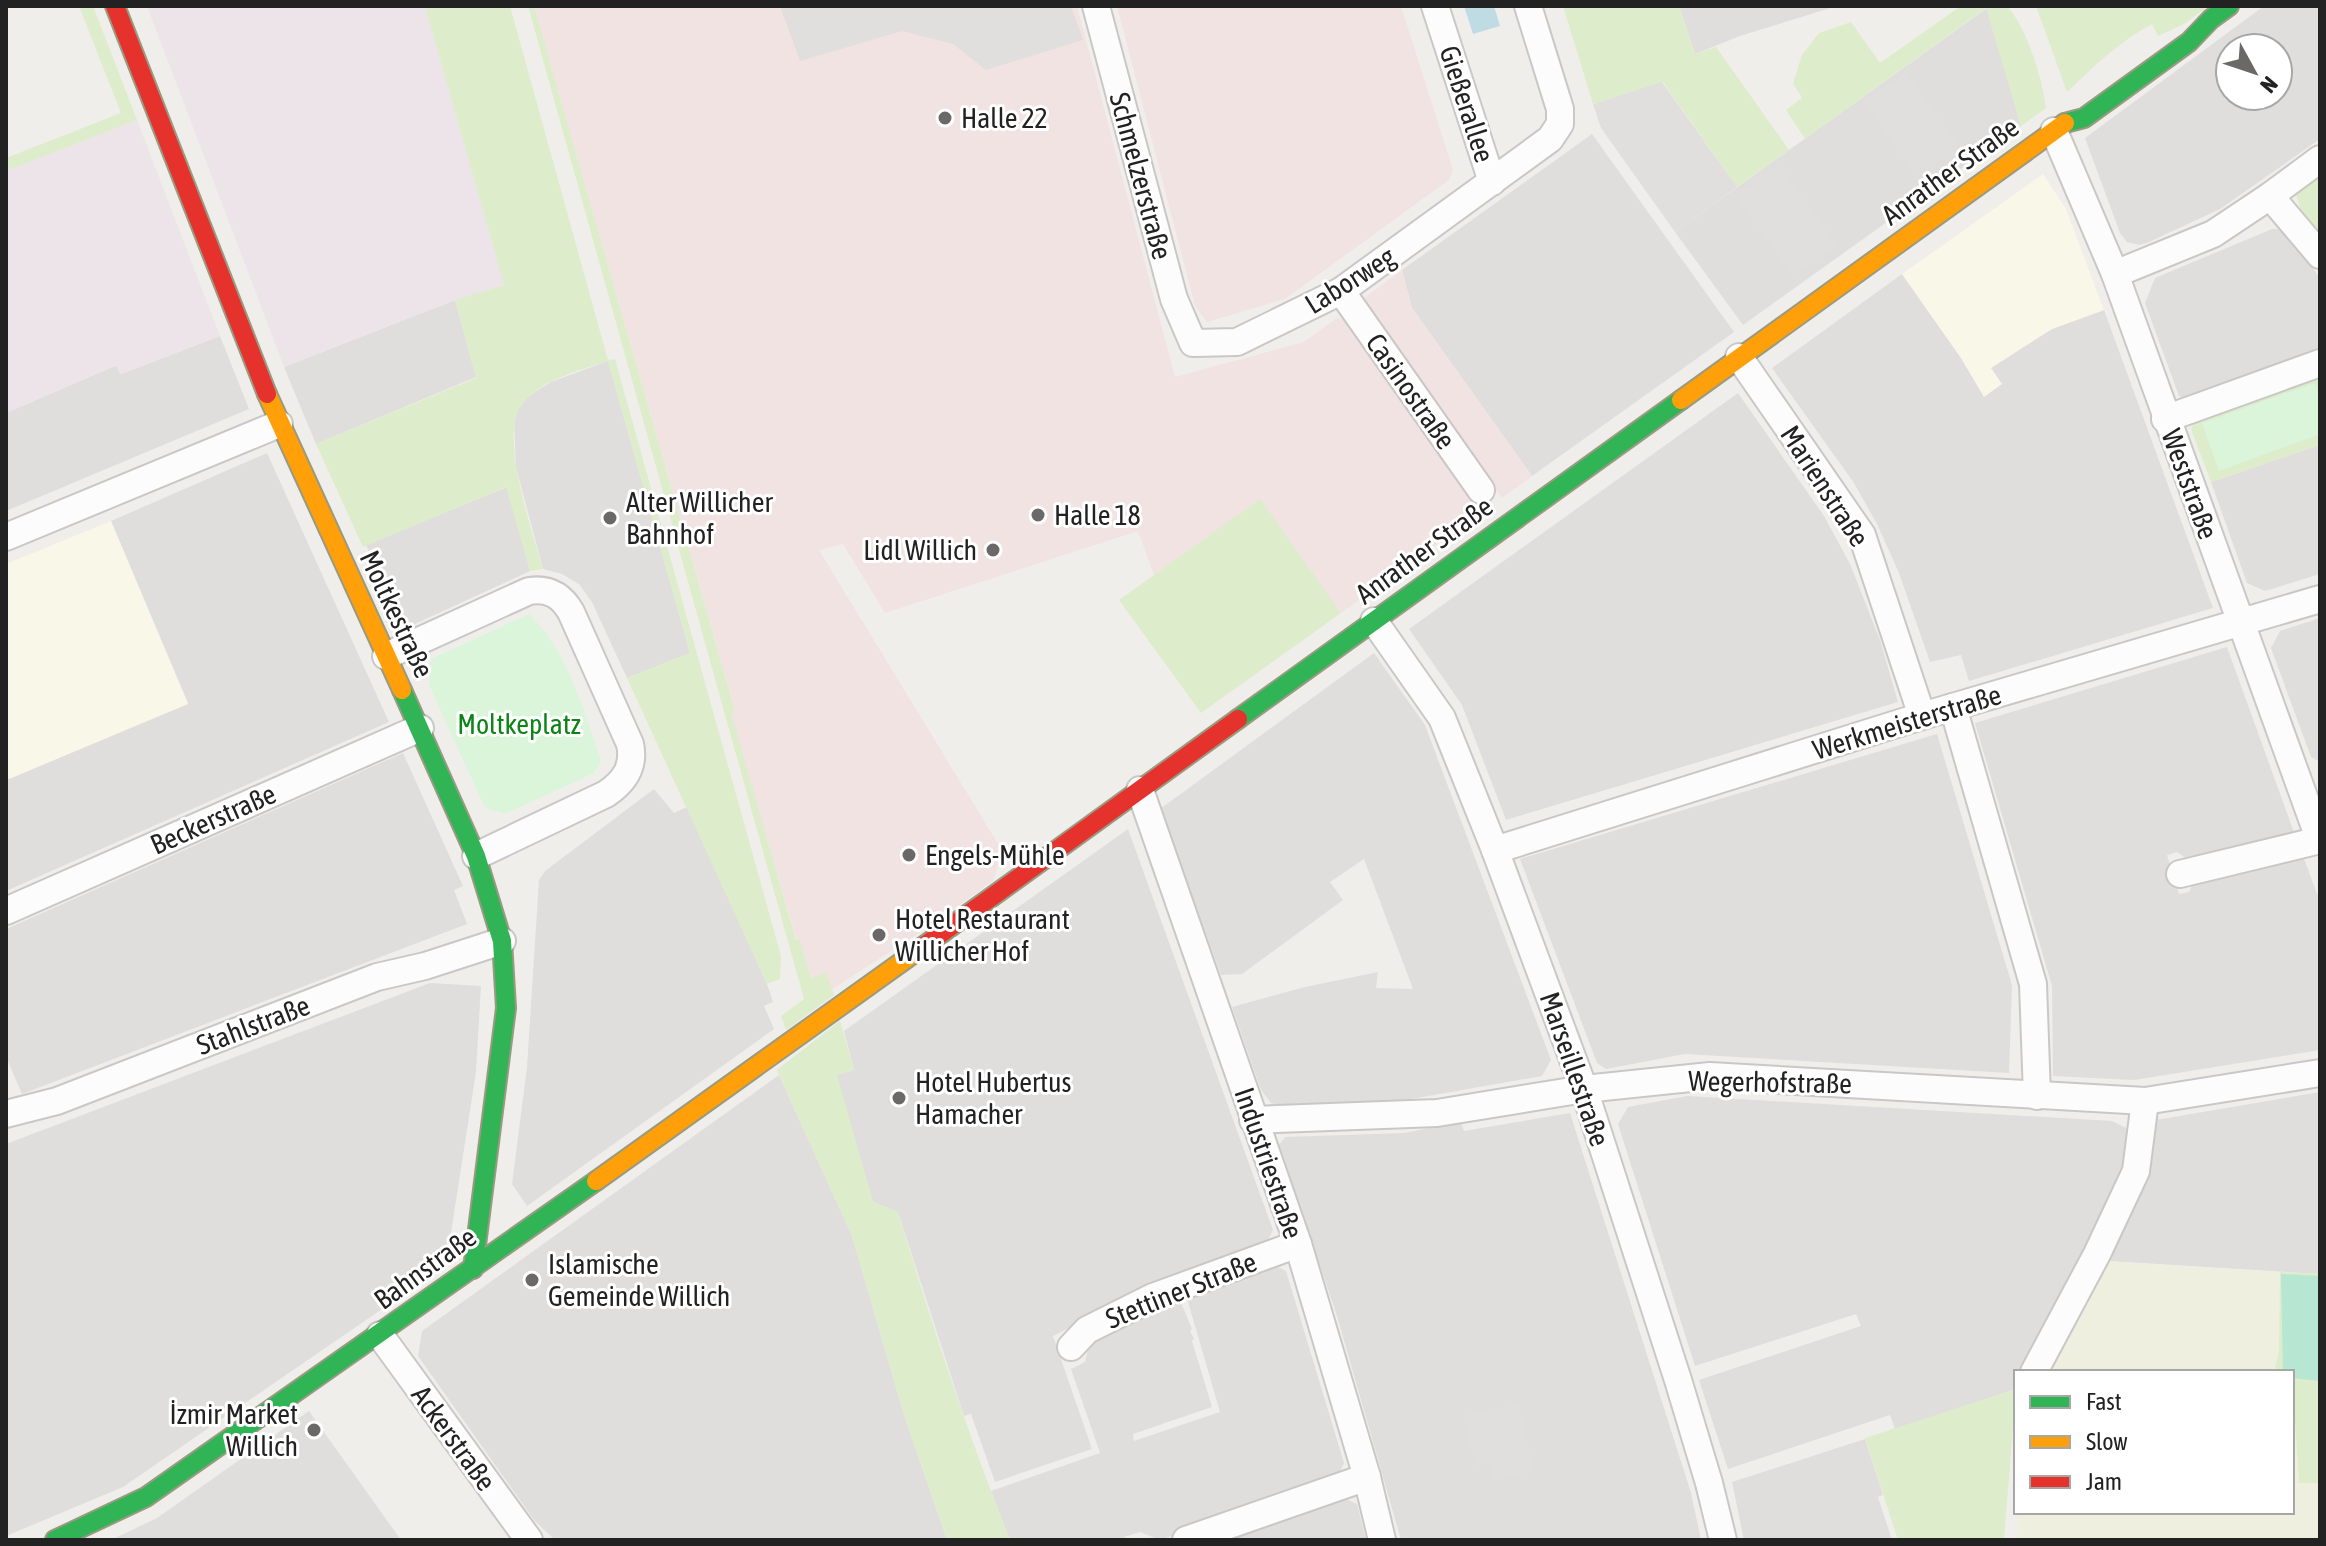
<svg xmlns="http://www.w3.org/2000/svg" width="2326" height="1546" font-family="'Asap Condensed',sans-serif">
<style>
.residential{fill:#dfdedc;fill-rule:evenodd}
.commercial{fill:#f1e3e1}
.industrial{fill:#ede4e9}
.education{fill:#f8f7e8}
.farmland{fill:#efefdf}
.grass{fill:#ddeccb}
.park{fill:#daf5da}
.pitch{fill:#b7e6d2}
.parking{fill:#e0dfde}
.water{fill:#bfdbe3}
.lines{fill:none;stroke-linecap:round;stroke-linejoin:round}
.street-casing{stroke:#c9c8c7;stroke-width:30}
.fast-casing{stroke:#999a82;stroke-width:22}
.slow-casing{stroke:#999a82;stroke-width:22}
.jam-casing{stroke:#999a82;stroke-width:22}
.street{stroke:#fdfcfc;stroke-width:26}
.fast{stroke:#30b455;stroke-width:18}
.slow{stroke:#ff9f0a;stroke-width:18}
.jam{stroke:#e5322d;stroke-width:18}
.poi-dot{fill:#6a6968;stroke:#fff;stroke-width:3}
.labels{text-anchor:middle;stroke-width:6;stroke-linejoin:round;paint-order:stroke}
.street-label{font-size:28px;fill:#222;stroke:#fff}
.poi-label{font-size:28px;fill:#222;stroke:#fff;text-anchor:start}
.park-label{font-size:28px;fill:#0c8416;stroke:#fff}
</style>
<rect width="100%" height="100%" fill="#f0eeeb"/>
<!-- residential -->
<g class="residential">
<path d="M 1679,6 L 1837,6 L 1740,36 L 1695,54 Z"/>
<path d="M 2264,6 L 2320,6 L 2320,139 L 2220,209 L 2147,243 L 2139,245 L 2127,242 L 2120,233 L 2085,138 ZM 2230,48 L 2278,48 L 2278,96 L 2230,96 Z"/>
<path d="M 1987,8 L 2021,126 L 1743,325 L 1675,232 Z"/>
<path d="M 1592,134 L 1734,332 L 1532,476 L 1412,308 L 1402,270 Z"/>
<path d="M 2272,229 L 2281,229 L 2288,234 L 2320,278 L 2320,355 L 2193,402 L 2179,396 L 2145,303 L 2155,278 Z"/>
<path d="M 1902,274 L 1961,358 L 1984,396 L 2001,384 L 1990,368 L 2052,329 L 2104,310 L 2213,608 L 1969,681 L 1961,655 L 1930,662 L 1899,573 L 1877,524 L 1854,483 L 1772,368 Z"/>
<path d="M 455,300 L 476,377 L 316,444 L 284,367 Z"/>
<path d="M 220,336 L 249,409 L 6,511 L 6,413 L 117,365 L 121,374 Z"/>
<path d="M 608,361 L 690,653 L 627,678 L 592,602 L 579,584 L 562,574 L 543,569 L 516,467 L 514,419 L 520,406 L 530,395 L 551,382 Z"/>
<path d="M 1738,393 L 1824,516 L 1850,564 L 1880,640 L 1898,702 L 1506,820 L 1462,705 L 1409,629 Z"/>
<path d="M 2320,445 L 2320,574 L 2265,591 L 2247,583 L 2211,482 Z"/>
<path d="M 267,453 L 389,722 L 6,891 L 6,780 L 188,703 L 111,521 Z"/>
<path d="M 507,487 L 530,571 L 404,629 L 366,545 Z"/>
<path d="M 2320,618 L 2320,762 L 2311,757 L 2271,648 L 2280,631 Z"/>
<path d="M 2227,647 L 2296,838 L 2191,862 L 2177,852 L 2167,855 L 2179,894 L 2189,892 L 2196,877 L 2302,853 L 2320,902 L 2320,1050 L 2134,1080 L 2053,1076 L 2052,986 L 1975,723 Z"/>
<path d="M 1374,653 L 1425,725 L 1551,1060 L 1542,1076 L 1423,1097 L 1383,1103 L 1282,1106 L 1271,1103 L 1261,1090 L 1232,1007 L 1305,987 L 1378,972 L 1376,988 L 1413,989 L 1364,859 L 1330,882 L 1343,900 L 1242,974 L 1221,975 L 1160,809 Z"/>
<path d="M 1937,734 L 2012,985 L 2009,1073 L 1685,1054 L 1606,1069 L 1597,1063 L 1520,859 Z"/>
<path d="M 403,753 L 463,886 L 454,890 L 467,924 L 22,1094 L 6,1057 L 6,929 Z"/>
<path d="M 654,789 L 674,813 L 687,807 L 767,984 L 773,1002 L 764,1006 L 774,1029 L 527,1206 L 512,1184 L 527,1067 L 539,880 L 545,871 Z"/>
<path d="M 1128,829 L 1273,1230 L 1266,1244 L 1158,1283 L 1053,1336 L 1092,1449 L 995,1482 L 971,1414 L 964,1416 L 898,1212 L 873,1202 L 836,1075 L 854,1070 L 844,1031 Z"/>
<path d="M 430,983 L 481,986 L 476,1072 L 446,1265 L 123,1487 L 6,1536 L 6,1144 Z"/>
<path d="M 779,1075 L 852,1236 L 904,1415 L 947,1540 L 555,1540 L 534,1520 L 418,1356 L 422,1331 Z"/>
<path d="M 2320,1092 L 2320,1274 L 2110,1261 L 2151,1166 L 2156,1120 Z"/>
<path d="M 1687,1096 L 2112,1121 L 2126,1128 L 2131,1143 L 2129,1161 L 2027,1372 L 2016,1372 L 2016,1389 L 1895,1429 L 1890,1415 L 1728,1469 L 1699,1380 L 1861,1326 L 1856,1314 L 1695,1366 L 1618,1124 L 1628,1107 Z"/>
<path d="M 1570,1113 L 1691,1493 L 1701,1540 L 1401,1540 L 1337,1316 L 1279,1145 L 1285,1137 L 1404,1133 L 1461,1122 L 1464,1131 Z"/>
<path d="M 1273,1264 L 1286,1271 L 1344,1463 L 1338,1477 L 1160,1540 L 1140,1532 L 1124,1537 L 1124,1540 L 1010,1540 L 991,1491 L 1100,1453 L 1071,1369 L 1085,1362 L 1090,1341 L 1179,1298 L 1192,1329 L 1190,1331 L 1194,1339 L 1192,1341 L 1212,1407 L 1133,1434 L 1134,1441 L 1220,1412 L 1186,1295 Z"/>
<path d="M 309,1411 L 401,1540 L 111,1540 L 157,1518 Z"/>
<path d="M 1865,1439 L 1883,1495 L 1878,1497 L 1892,1540 L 1744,1540 L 1732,1482 Z"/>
<path d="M 1344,1498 L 1357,1504 L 1366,1540 L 1224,1540 Z"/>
</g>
<!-- commercial -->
<g class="commercial">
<path d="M 534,6 L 1077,6 L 1175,377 L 1304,342 L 1337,318 L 1347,320 L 1484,510 L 1341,613 L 1260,500 L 1154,575 L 1138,531 L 885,613 L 843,544 L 819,550 L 1003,852 L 993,881 L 936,922 L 831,990 L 826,972 L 811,978 L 800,940 L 797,941 L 730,713 L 735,710 Z"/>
<path d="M 1117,6 L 1401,6 L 1453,170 L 1449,180 L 1285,299 L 1207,322 L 1195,306 Z"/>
<path d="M 1402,270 L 1412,308 L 1532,476 L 1502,498 L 1363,306 L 1364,298 Z"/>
</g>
<!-- industrial -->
<g class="industrial">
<path d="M 147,6 L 425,6 L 504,285 L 455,300 L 284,367 Z"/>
<path d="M 137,120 L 220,336 L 120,374 L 116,365 L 6,413 L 6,171 Z"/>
</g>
<!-- education -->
<g class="education">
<path d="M 2043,174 L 2066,209 L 2104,310 L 2052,329 L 1991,368 L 2002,384 L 1984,397 L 1961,358 L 1902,274 Z"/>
<path d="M 111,521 L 188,704 L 9,779 L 6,772 L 6,564 Z"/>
</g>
<!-- farmland -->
<g class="farmland">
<path d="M 2102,1261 L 2280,1272 L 2279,1351 L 2274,1372 L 2039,1372 Z"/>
<path d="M 2292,1381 L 2294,1381 L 2299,1482 L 2320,1483 L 2320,1540 L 2017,1540 L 2018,1512 L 2292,1512 Z"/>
</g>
<!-- grass -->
<g class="grass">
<path d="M 79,6 L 93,6 L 137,120 L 6,171 L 6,158 L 121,113 Z"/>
<path d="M 425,6 L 510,6 L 608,360 L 615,359 L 781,956 L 780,979 L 767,984 L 627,678 L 690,653 L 608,361 C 580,370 539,380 521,406 C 499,436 533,534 543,569 L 530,571 L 506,487 L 363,547 L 316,444 L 476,378 L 455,300 L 504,285 Z"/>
<path d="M 528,6 L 534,6 L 735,711 L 731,713 L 796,940 L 800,940 L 811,978 L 826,972 L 834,995 L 786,1030 L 781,1016 L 804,999 Z"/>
<path d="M 1563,6 L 1679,6 L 1695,54 L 1716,47 L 1789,150 L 1737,187 L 1663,82 L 1593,104 Z"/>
<path d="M 1961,6 L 2006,6 C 2026,23 2043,82 2046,108 L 2021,126 L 1986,8 L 1805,139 L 1786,110 L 1802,98 L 1793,83 L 1802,55 L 1819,33 L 1851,22 L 1880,63 Z"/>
<path d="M 2036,6 L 2208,6 L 2184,24 L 2158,36 L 2152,24 C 2119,42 2094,66 2067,92 Z"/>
<path d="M 2320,172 L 2320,237 L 2301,211 L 2296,194 Z"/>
<path d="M 2320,370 L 2320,445 L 2211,482 L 2191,429 L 2197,415 Z"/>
<path d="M 1260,499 L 1341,613 L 1201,713 L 1119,600 Z"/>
<path d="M 840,1021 L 854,1070 L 837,1075 L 873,1202 L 898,1212 C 931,1322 967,1432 1010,1540 L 947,1540 L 904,1415 L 852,1236 L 777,1070 Z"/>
<path d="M 2280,1272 L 2320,1274 L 2320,1483 L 2299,1483 L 2292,1372 L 2274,1372 L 2279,1351 Z"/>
<path d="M 2016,1389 L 2004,1540 L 1898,1540 L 1865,1438 Z"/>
</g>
<!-- park -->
<g class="park">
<path d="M 2315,383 L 2320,398 L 2320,434 L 2219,471 L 2202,423 Z"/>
<path d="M 529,614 C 568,651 584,711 601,761 L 594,773 L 505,814 L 485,808 L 429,685 L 431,659 Z"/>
</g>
<!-- pitch -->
<path class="pitch" d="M 2281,1274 L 2320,1276 L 2320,1381 L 2292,1378 L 2292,1372 L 2283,1372 Z"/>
<!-- parking -->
<g class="parking">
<path d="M 780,6 L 1071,6 L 1083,40 L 986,70 L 953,44 L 902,31 L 800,61 Z"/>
<path d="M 1906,72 L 1959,146 L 1917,177 L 1864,102 Z"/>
<path d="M 1662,82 L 1737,187 L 1675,232 L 1601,128 L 1593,104 Z"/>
<path d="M 1779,165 L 1837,246 L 1794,276 L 1736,196 Z"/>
<path d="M 1518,1404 L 1534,1470 L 1493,1481 L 1489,1463 L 1475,1466 L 1463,1416 Z"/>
</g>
<!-- water -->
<path class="water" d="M 1464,6 L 1494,6 L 1500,26 L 1473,34 Z"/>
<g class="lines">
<defs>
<g id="street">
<path d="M 1096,6 L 1174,299 L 1193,343 L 1237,342 L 1341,291 L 1550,139 L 1560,124 L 1560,109 L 1528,6"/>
<path d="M 1435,6 L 1492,182"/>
<path d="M 2054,131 L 2115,274 L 2320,841"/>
<path d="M 2270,196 L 2320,159"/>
<path d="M 2115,274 L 2213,234 L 2270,196 L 2320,255"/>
<path d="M 1341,291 L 1481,490"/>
<path d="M 1739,357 L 1862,535 L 1922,716"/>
<path d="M 2165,419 L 2320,363"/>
<path d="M 6,537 L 279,424"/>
<path d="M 1374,621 L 1442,718 L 1495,850 L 1584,1089 L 1678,1380 L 1709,1483 L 1723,1540"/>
<path d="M 386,656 L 529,591 C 549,588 561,595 571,612 L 630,744 C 635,767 624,782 606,794 L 476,856"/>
<path d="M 1953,707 L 2033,984 L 2037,1096"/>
<path d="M 1140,790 L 1298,1244 L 1367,1477 L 1382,1540"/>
<path d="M 1495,850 L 1922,716 L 2320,599"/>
<path d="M 2180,874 L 2320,840"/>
<path d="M 6,911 L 420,728"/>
<path d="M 6,1114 L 57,1101 L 377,977 L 425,966 L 502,941"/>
<path d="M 1253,1120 L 1437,1113 L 1584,1089 L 1710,1076 L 2145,1101 L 2320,1073"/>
<path d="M 380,1335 L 529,1540"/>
<path d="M 1071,1347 L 1087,1330 L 1153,1297 L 1298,1244"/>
<path d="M 2034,1372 L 2097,1254 L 2136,1171 L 2145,1101"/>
<path d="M 1186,1540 L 1367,1477"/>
</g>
<g id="fast">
<path d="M 2065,123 L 2084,118 L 2189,42 L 2211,19 L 2229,6"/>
<path d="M 402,690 L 476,856 L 502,941 L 506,1008 L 473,1269"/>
<path d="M 1238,719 L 1681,400"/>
<path d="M 55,1540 L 146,1497 L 596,1181"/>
</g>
<g id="slow">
<path d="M 267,394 L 402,690"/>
<path d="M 1681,400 L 2065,123"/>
<path d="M 596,1181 L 917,951"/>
</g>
<g id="jam">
<path d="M 115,6 L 267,394"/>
<path d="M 917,951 L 1238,719"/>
</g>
</defs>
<!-- street casing -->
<use href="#street" class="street-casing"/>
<!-- fast casing -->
<use href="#fast" class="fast-casing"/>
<!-- slow casing -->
<use href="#slow" class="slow-casing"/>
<!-- jam casing -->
<use href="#jam" class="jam-casing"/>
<!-- street -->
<use href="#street" class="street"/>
<!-- fast -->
<use href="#fast" class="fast"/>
<!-- slow -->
<use href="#slow" class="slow"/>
<!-- jam -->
<use href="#jam" class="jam"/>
</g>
<!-- markers -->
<g class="poi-dot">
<circle cx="945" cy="118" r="8"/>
<circle cx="1038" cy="515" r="8"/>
<circle cx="610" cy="518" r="8"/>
<circle cx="993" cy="550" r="8"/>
<circle cx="909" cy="855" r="8"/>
<circle cx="879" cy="935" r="8"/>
<circle cx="899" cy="1098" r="8"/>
<circle cx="532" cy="1280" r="8"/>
<circle cx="314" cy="1430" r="8"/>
</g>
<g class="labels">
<!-- street labels -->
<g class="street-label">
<text transform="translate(1467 104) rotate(72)" y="10">Gießerallee</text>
<text transform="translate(1950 171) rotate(-36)" y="10">Anrather Straße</text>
<text transform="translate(1141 176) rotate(75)" y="10">Schmelzerstraße</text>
<text transform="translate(1350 280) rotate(-32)" y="10">Laborweg</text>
<text transform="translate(1411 391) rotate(55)" y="10">Casinostraße</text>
<text transform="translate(2190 484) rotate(70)" y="10">Weststraße</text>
<text transform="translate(1825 486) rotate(57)" y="10">Marienstraße</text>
<text transform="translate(1424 550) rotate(-36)" y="10">Anrather Straße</text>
<text transform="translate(397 614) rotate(65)" y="10">Moltkestraße</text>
<text transform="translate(1907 722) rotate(-17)" y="10">Werkmeisterstraße</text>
<text transform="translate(213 819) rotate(-24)" y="10">Beckerstraße</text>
<text transform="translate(253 1025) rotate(-21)" y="10">Stahlstraße</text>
<text transform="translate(1575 1069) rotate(71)" y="10">Marseillestraße</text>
<text transform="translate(1770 1082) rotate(1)" y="10">Wegerhofstraße</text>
<text transform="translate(1269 1163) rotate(71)" y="10">Industriestraße</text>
<text transform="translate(425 1268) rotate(-36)" y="10">Bahnstraße</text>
<text transform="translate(1181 1290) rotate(-22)" y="10">Stettiner Straße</text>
<text transform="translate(454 1438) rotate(54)" y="10">Ackerstraße</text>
</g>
<!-- poi labels -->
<g class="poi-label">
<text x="961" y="128">Halle 22</text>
<text x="626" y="512">Alter Willicher<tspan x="626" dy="32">Bahnhof</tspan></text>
<text x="1054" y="525">Halle 18</text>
<text x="977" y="560" text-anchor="end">Lidl Willich</text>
<text x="925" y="865">Engels-Mühle</text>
<text x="895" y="929">Hotel Restaurant<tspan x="895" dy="32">Willicher Hof</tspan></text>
<text x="915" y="1092">Hotel Hubertus<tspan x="915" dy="32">Hamacher</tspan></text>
<text x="548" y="1274">Islamische<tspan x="548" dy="32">Gemeinde Willich</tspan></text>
<text x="298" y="1424" text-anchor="end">İzmir Market<tspan x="298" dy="32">Willich</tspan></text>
</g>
<!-- park labels -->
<g class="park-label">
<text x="519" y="734">Moltkeplatz</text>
</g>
</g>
<!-- border -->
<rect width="2326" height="1546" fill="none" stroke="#222222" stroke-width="16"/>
<!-- legend -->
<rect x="2014" y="1370" width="280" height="144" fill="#ffffff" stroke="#a7a7a7" stroke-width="2"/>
<rect x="2030" y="1396" width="40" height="12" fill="#30b455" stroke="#a7a7a7" stroke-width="2"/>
<text x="2086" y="1410" font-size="24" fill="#222222">Fast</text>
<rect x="2030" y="1436" width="40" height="12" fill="#ff9f0a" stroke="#a7a7a7" stroke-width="2"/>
<text x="2086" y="1450" font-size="24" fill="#222222">Slow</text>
<rect x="2030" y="1476" width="40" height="12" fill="#e5322d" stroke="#a7a7a7" stroke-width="2"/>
<text x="2086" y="1490" font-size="24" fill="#222222">Jam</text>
<!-- north arrow -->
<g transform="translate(2254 72) rotate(130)"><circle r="38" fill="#ffffff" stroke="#a7a7a7" stroke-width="2"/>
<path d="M0-6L14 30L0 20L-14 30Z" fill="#6a6968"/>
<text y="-12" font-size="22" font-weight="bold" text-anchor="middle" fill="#222222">N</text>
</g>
</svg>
